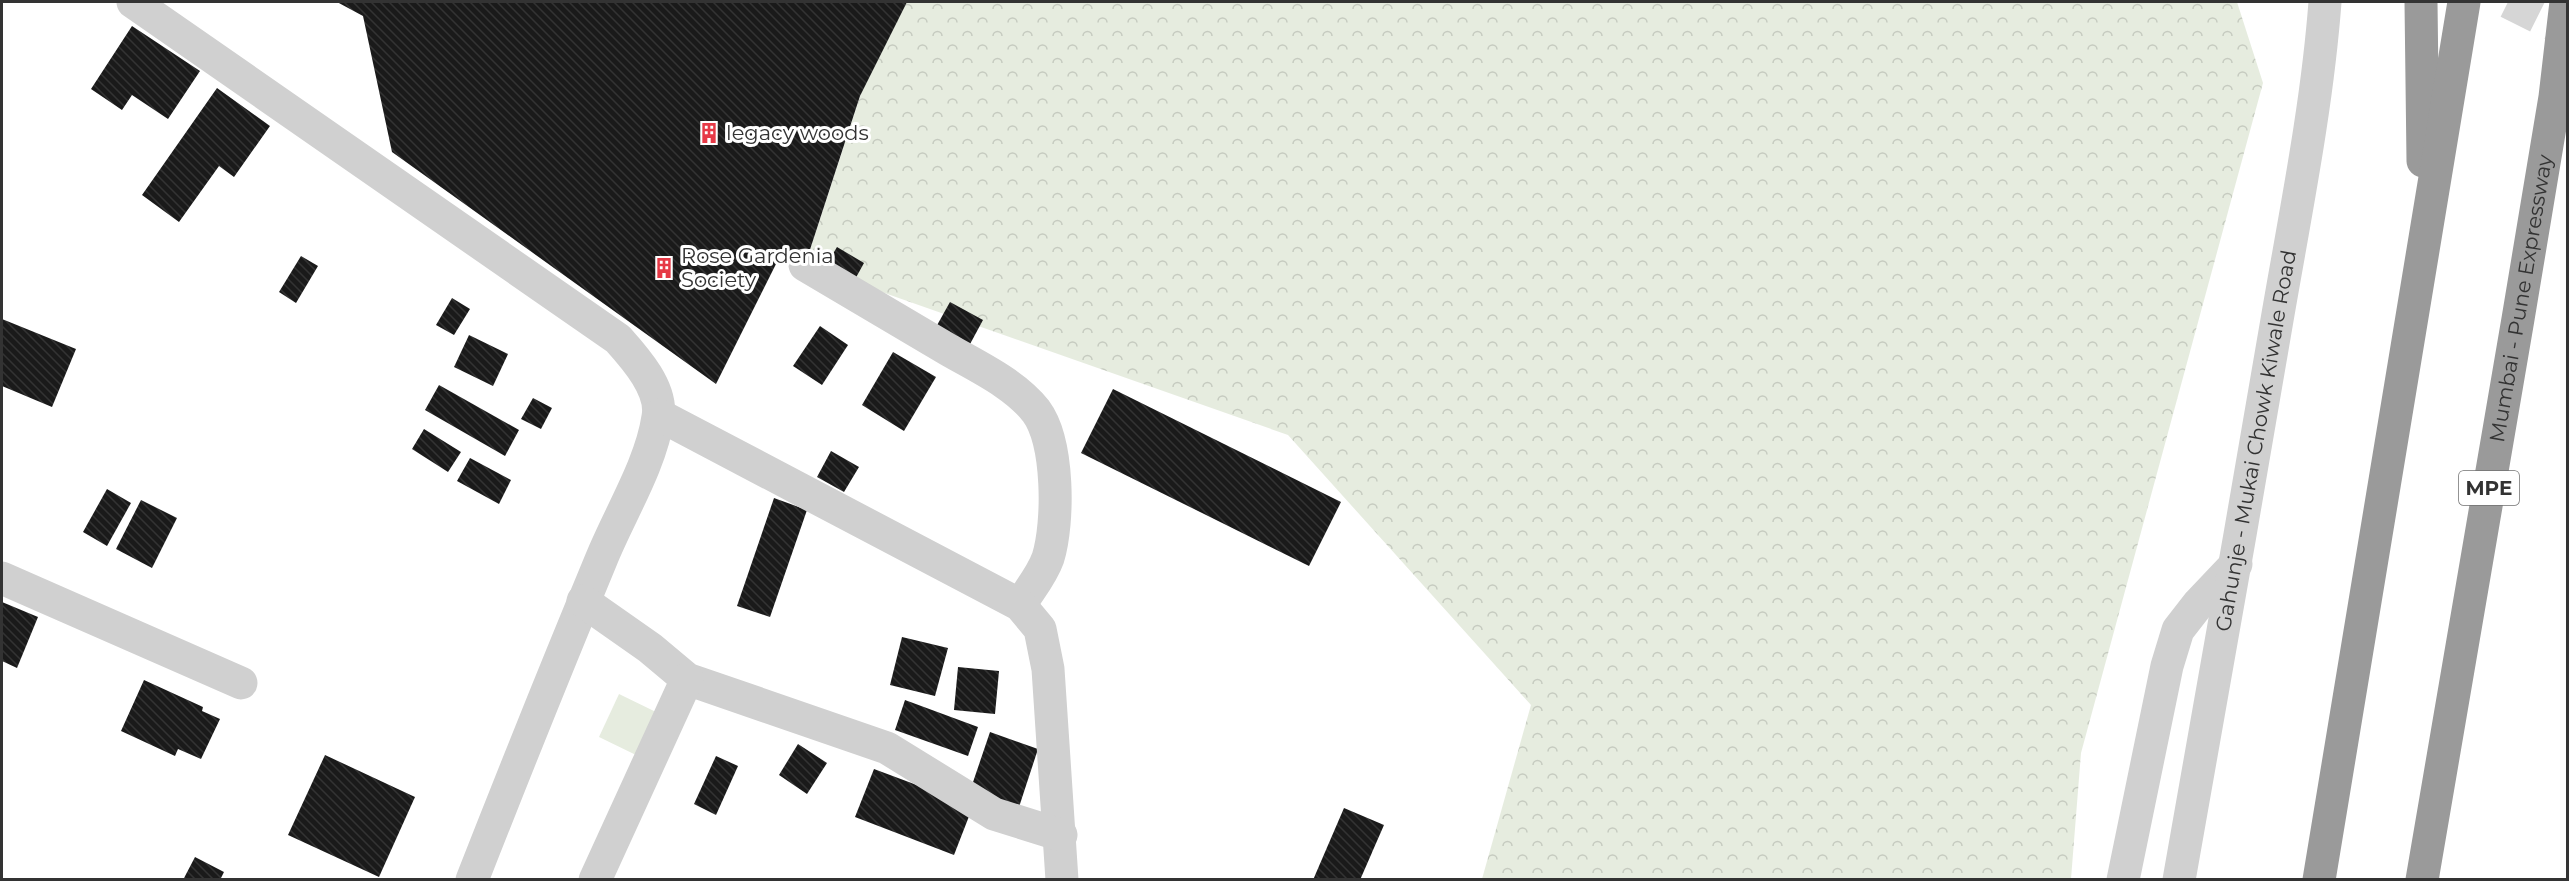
<svg xmlns="http://www.w3.org/2000/svg" width="2569" height="881" font-family="Montserrat,sans-serif">
<style>
.green{fill:#e6ecdf}
.forest{fill:url(#forest-crowns)}
.building{fill:url(#building-back-hatch)}
.lines{fill:none;stroke-linecap:round;stroke-linejoin:round}
.minor-tunnel{stroke:#d6d6d6;stroke-width:33;stroke-dasharray:33 16;stroke-linecap:butt}
.minor{stroke:#d0d0d0;stroke-width:33}
.highway{stroke:#9a9a9a;stroke-width:33}
.labels{text-anchor:middle;stroke-width:6;stroke-linejoin:round;paint-order:stroke}
.shield{fill:#fff;stroke:#707070;stroke-width:1.5}
.shield-label{font-size:20px;font-weight:bold;fill:#333}
.poi-label{font-size:21px;fill:#333;stroke:#fff;text-anchor:start}
.street-label{font-size:21px;fill:#333;stroke:#fff}
</style>
<defs>
<pattern id="forest-crowns" width="20" height="18" patternUnits="userSpaceOnUse" patternTransform="scale(1.5)"><rect width="20" height="18" fill="#e6ecdf"/><path d="M2 6a3 3 0 1 1 6 0M12 15a3 3 0 1 1 6 0" fill="none" stroke="#c6cbc0"/></pattern>
<pattern id="building-back-hatch" width="6" height="6" patternUnits="userSpaceOnUse" patternTransform="scale(1.5)"><rect width="6" height="6" fill="#1a1a1a"/><path d="M-1 5l2 2M0 0l6 6M5-1l2 2" fill="none" stroke="#333"/></pattern>
</defs>
<rect width="100%" height="100%" fill="#fff"/>
<!-- green -->
<path class="green" d="M 619,694 L 656,712 L 636,755 L 599,737 Z"/>
<!-- forest -->
<path class="forest" d="M 891,2 L 2237,2 L 2263,83 L 2081,753 L 2071,879 L 1482,879 L 1531,705 L 1288,435 L 805,265 Z"/>
<!-- building -->
<g class="building">
<path d="M 337,2 L 907,2 L 860,96 L 805,265 L 782,252 L 716,384 L 392,152 L 363,16 Z"/>
<path d="M 132,26 L 200,71 L 168,119 L 132,95 L 122,110 L 91,89 Z"/>
<path d="M 217,88 L 270,126 L 234,177 L 219,166 L 179,222 L 142,195 Z"/>
<path d="M 837,247 L 864,263 L 853,283 L 825,267 Z"/>
<path d="M 301,256 L 318,266 L 296,303 L 279,292 Z"/>
<path d="M 452,298 L 470,309 L 454,335 L 436,325 Z"/>
<path d="M 950,302 L 983,320 L 969,346 L 936,327 Z"/>
<path d="M 2,319 L 76,349 L 52,407 L 2,386 Z"/>
<path d="M 820,326 L 848,345 L 822,385 L 793,366 Z"/>
<path d="M 469,335 L 508,354 L 493,386 L 454,367 Z"/>
<path d="M 893,352 L 936,377 L 904,431 L 862,405 Z"/>
<path d="M 439,385 L 519,430 L 505,456 L 425,410 Z"/>
<path d="M 1113,389 L 1341,502 L 1309,566 L 1081,453 Z"/>
<path d="M 533,398 L 552,408 L 541,429 L 521,419 Z"/>
<path d="M 424,429 L 461,452 L 448,472 L 412,449 Z"/>
<path d="M 831,451 L 859,467 L 844,492 L 817,477 Z"/>
<path d="M 470,458 L 511,480 L 499,504 L 457,481 Z"/>
<path d="M 107,489 L 131,503 L 107,546 L 83,532 Z"/>
<path d="M 774,498 L 807,510 L 770,617 L 737,606 Z"/>
<path d="M 141,500 L 177,518 L 152,568 L 116,549 Z"/>
<path d="M 2,602 L 38,617 L 17,668 L 2,661 Z"/>
<path d="M 902,637 L 948,648 L 935,696 L 890,685 Z"/>
<path d="M 958,667 L 999,671 L 995,714 L 954,710 Z"/>
<path d="M 144,680 L 203,707 L 202,711 L 220,719 L 201,759 L 178,749 L 175,756 L 121,731 Z"/>
<path d="M 905,700 L 978,727 L 968,756 L 895,730 Z"/>
<path d="M 990,732 L 1038,749 L 1019,807 L 970,791 Z"/>
<path d="M 798,744 L 827,763 L 807,794 L 779,775 Z"/>
<path d="M 325,755 L 415,797 L 379,877 L 288,835 Z"/>
<path d="M 716,756 L 738,766 L 716,815 L 694,804 Z"/>
<path d="M 874,769 L 973,806 L 954,855 L 855,817 Z"/>
<path d="M 1344,808 L 1384,825 L 1360,880 L 1313,880 Z"/>
<path d="M 195,857 L 224,872 L 220,880 L 183,880 Z"/>
</g>
<g class="lines">
<!-- minor-tunnel -->
<path class="minor-tunnel" d="M 2508,2 L 2568,32"/>
<!-- minor -->
<g class="minor">
<path d="M 133,2 L 618,339 C 635,358 663,389 658,417 C 651,465 619,515 601,560 C 557,666 514,773 472,880"/>
<path d="M 805,265 C 852,293 899,321 947,349 C 976,366 1014,383 1036,411 C 1059,442 1059,522 1048,558 C 1042,575 1030,589 1020,605"/>
<path d="M 659,415 L 1020,605 L 1040,629 L 1048,669 L 1062,880"/>
<path d="M 2,578 L 241,683"/>
<path d="M 583,601 L 650,648 L 687,679 L 887,748 L 994,814 L 1061,835"/>
<path d="M 595,880 L 687,679"/>
<path d="M 2123,880 L 2167,666 L 2178,630 L 2199,603 L 2236,564"/>
<path id="s1" d="M 2179,880 C 2211,693 2246,507 2277,320 C 2295,215 2317,108 2325,2"/>
</g>
<!-- highway -->
<g class="highway">
<path d="M 2421,2 L 2423,161"/>
<path d="M 2319,880 L 2464,2"/>
<path id="s2" d="M 2422,880 L 2518,319 L 2555,97 L 2566,2"/>
</g>
</g>
<!-- icons -->
<defs>
<symbol id="building-bare" viewBox="-9 -9 18 18"><path d="M-4-6H4V6H1V3H-1V6H-4ZM-2.5-4.3h1.7v1.8h-1.7ZM.8-4.3h1.7v1.8H.8ZM-2.5-1h1.7V.8h-1.7ZM.8-1h1.7V.8H.8Z" fill="#e63946" stroke="#fff" stroke-width="2.5" paint-order="stroke"/></symbol>
</defs>
<g fill-rule="evenodd">
<use href="#building-bare" x="694" y="118" width="30" height="30"/>
<use href="#building-bare" x="649" y="253" width="30" height="30"/>
</g>
<g class="labels">
<!-- shield labels -->
<rect class="shield" x="2459" y="471" width="60" height="34" rx="4.5"/>
<g class="shield-label">
<text x="2489" y="495">MPE</text>
</g>
<!-- poi labels -->
<g class="poi-label">
<text x="726" y="140">legacy woods</text>
<text x="681" y="263">Rose Gardenia<tspan x="681" dy="24">Society</tspan></text>
</g>
<!-- street labels -->
<g class="street-label">
<text dy="7" stroke="none"><textPath href="#s2" startOffset="590">Mumbai - Pune Expressway</textPath></text>
<text dy="7" stroke="none"><textPath href="#s1" startOffset="446">Gahunje - Mukai Chowk Kiwale Road</textPath></text>
</g>
</g>
<!-- border -->
<rect width="2569" height="881" fill="none" stroke="#333333" stroke-width="6"/>
</svg>
